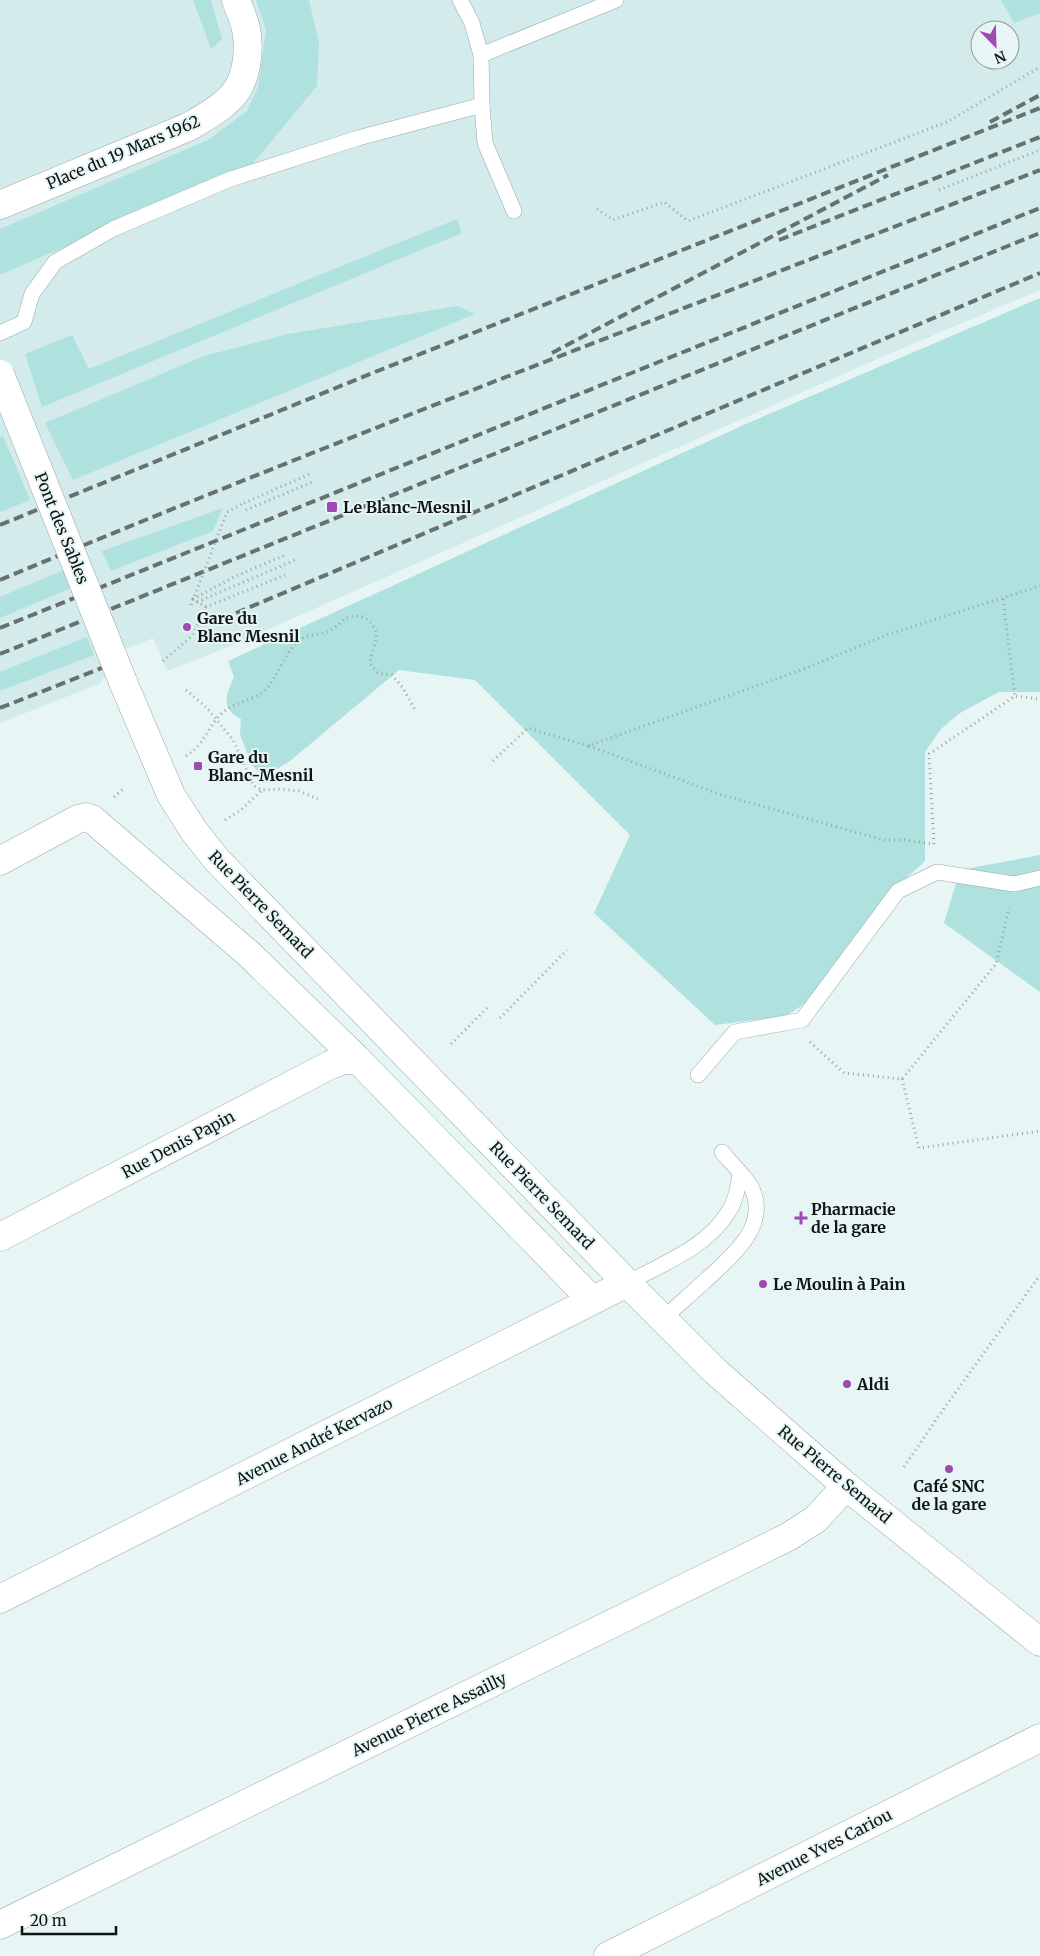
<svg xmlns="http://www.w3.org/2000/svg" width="1040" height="1956" font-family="Merriweather,serif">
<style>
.built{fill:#d3ebeb;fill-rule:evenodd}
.green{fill:#afe1df}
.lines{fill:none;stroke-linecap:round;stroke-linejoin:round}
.lane-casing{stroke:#9aa7a7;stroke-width:16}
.street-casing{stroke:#9aa7a7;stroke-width:29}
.secondary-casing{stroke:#9aa7a7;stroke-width:29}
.path{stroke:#99a4a4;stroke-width:3;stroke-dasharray:1 4;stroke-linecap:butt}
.lane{stroke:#fff;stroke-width:15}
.street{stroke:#fff;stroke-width:28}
.secondary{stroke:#fff;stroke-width:28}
.rail{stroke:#687171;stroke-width:4;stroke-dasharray:10 5;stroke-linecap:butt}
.secondary-bridge-casing{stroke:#9aa7a7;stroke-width:29;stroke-linecap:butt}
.path-bridge{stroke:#99a4a4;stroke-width:3;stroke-dasharray:1 4;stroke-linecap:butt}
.secondary-bridge{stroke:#fff;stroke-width:28}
.poi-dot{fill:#a048b4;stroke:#e7f5f5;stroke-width:2}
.labels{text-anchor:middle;stroke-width:4;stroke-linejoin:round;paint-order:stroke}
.street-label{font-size:16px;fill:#0f1414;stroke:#e7f5f5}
.poi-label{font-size:16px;font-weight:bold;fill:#0f1414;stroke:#e7f5f5;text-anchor:start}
</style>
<rect width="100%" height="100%" fill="#e7f5f5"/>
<!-- built -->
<path class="built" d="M 0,0 L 1040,0 L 1040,290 L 866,364 L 233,645 L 167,671 L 153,638 L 124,650 L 101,683 L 0,723 ZM 980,30 L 1010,30 L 1010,60 L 980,60 Z"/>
<!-- green -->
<g class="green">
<path d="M 193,0 L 211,0 L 222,39 L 211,49 Z"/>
<path d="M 256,0 L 309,0 L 319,43 L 317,86 L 251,166 L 0,275 L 0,229 L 208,140 L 247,111 L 258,87 L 266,30 Z"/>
<path d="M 1001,0 L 1040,0 L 1040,13 L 1014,23 Z"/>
<path d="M 457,219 L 462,233 L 42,407 L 25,354 L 72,335 L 89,369 Z"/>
<path d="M 1040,298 L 1040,692 L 999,692 L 960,713 L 941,729 L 925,752 L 925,861 L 890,893 L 812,999 L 786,1016 L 715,1025 L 594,913 L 630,835 L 475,680 L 399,670 L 290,761 L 263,777 L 252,765 L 240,735 L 241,719 C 220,708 226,695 234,677 L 228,661 L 748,423 Z"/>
<path d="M 458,306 L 475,314 L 73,480 L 45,423 L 204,356 L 288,334 Z"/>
<path d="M 3,436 L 30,500 L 0,512 L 0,437 Z"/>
<path d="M 223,508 L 213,531 L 111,571 L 102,551 Z"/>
<path d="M 66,569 L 71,588 L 0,618 L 0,597 Z"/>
<path d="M 87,637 L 94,655 L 0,691 L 0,672 Z"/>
<path d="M 1040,855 L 1040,992 L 944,923 L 960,870 Z"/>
</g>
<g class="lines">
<defs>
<g id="lane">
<path d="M 460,0 L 472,23 L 481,55 L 482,105 L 485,143 L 514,211"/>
<path d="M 481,55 L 616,0"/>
<path d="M 0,333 L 24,322 L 32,294 L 55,262 L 113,229 L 228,180 L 358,138 L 482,105"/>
<path d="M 698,1075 L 735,1032 L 802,1020 L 898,891 L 937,872 L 1014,884 L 1040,878"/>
<path d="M 627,1283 C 662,1264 708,1247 729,1211 C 736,1200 738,1187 740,1174"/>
<path d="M 663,1319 C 677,1306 692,1293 706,1280 C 730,1258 768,1228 753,1191 C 750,1181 730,1162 722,1152"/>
</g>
<g id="street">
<path d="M 0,205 L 188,127 C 204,118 226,106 237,90 C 247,74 250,48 246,29 C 244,19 239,9 236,0"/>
<path d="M 0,861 L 78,819 L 86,817 L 92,819 L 250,955 L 358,1060 L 592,1300"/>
<path d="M 0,1237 L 330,1065 L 344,1060 L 358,1060"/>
<path d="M 0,1599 L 627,1283"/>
<path d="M 0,1925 L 788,1537 L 816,1519 L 846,1486"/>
<path d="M 608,1956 L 1040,1738"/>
</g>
<path id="secondary" d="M 123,682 L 171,795 L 194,831 L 216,859 L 627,1283 L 715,1371 L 846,1486 L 1040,1642"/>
</defs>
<!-- lane casing -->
<use href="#lane" class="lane-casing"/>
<!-- street casing -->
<use href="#street" class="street-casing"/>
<!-- secondary casing -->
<use href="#secondary" class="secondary-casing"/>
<!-- path -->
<g class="path">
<path d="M 939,190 L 1040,150"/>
<path d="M 597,209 L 613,220 L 664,202 L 688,221 L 947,122 L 1040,67"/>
<path d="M 244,503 L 312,473"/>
<path d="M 246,510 L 315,481"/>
<path d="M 1003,599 L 1015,696"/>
<path d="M 197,602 L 295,560"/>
<path d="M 206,607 L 193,599 L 234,577 L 285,555"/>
<path d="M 163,661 L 192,636 L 206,607 L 285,575"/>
<path d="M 186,690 L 207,708 L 233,740 L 254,786 L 262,790 L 281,789 L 299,791 L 318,799"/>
<path d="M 589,746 L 719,794 L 765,807 L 884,840 L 905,840 L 934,844"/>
<path d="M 186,756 C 204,745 206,730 220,715 C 233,702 249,702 263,692 C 277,681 286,645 305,637 C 313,634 322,635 330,630 C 346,622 341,614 364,617 C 386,633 372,643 370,664 L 378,673 L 392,675 L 403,688 L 416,712"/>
<path d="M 493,761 L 528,728 L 588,746 L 809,667 L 886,635 L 1040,586"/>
<path d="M 114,797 L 124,788"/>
<path d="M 225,820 L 241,810 L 262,790"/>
<path d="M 934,844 L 929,754 L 1015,696 L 1040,699"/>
<path d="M 500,1018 L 567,950"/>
<path d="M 810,1042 L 844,1073 L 902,1079 L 996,964 L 1009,908"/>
<path d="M 451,1044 L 489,1006"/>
<path d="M 902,1079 L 919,1148 L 1040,1131"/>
<path d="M 904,1467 L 938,1417 L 1040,1275"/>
</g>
<!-- lane -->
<use href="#lane" class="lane"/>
<!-- street -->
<use href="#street" class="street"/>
<!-- secondary -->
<use href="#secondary" class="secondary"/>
<!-- rail -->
<g class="rail">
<path d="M 990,122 L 1040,95"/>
<path d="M 779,240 L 1040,137"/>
<path d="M 552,353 L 888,175"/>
<path d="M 0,525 L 375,372 L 1040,108"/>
<path d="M 0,580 C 344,436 693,306 1040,170"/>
<path d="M 236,613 L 1040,273"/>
<path d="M 0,628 L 1040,208"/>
<path d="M 0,654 L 1040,233"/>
<path d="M 0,708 L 127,658"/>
</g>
<defs>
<path id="secondary-bridge" d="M 0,374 L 123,682"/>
</defs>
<!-- secondary-bridge casing -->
<use href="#secondary-bridge" class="secondary-bridge-casing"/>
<!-- path-bridge -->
<path class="path-bridge" d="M 191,605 L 227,512 L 244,503"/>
<!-- secondary-bridge -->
<use href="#secondary-bridge" class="secondary-bridge"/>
</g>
<!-- markers -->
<g class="poi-dot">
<rect x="326" y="501" width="12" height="12" rx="2.5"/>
<circle cx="187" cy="627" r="5"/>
<rect x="193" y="761" width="10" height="10" rx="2.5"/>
<path d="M798.5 1210.5h5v5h5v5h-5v5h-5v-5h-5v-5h5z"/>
<circle cx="763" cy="1284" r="5"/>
<circle cx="847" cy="1384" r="5"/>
<circle cx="949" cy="1469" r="5"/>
</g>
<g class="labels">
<!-- street labels -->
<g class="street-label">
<text transform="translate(123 152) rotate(-23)" y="6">Place du 19 Mars 1962</text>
<text transform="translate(62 528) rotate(68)" y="6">Pont des Sables</text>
<text transform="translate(261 904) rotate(46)" y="6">Rue Pierre Semard</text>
<text transform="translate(178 1144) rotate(-28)" y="6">Rue Denis Papin</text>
<text transform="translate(542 1195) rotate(46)" y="6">Rue Pierre Semard</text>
<text transform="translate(314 1441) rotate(-27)" y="6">Avenue André Kervazo</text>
<text transform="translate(835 1474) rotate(40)" y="6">Rue Pierre Semard</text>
<text transform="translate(429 1714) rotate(-26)" y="6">Avenue Pierre Assailly</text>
<text transform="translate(824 1847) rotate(-27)" y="6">Avenue Yves Cariou</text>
</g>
<!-- poi labels -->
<g class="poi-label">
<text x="343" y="513">Le Blanc-Mesnil</text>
<text x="197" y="624">Gare du<tspan x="197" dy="18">Blanc Mesnil</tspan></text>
<text x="208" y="763">Gare du<tspan x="208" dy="18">Blanc-Mesnil</tspan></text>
<text x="811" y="1215">Pharmacie<tspan x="811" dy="18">de la gare</tspan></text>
<text x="773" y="1290">Le Moulin à Pain</text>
<text x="857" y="1390">Aldi</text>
<text x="949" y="1492" text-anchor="middle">Café SNC<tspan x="949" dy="18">de la gare</tspan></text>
</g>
</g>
<!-- north arrow -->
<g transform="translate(995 45) rotate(157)"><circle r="24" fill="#e7f5f5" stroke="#919b9b"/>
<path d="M0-4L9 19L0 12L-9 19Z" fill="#a048b4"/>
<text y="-8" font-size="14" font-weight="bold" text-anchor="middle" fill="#0f1414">N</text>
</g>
<!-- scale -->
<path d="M22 1926v8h94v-8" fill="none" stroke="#0f1414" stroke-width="2.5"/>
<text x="30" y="1926" font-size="15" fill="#0f1414" stroke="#e7f5f5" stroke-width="4" paint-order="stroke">20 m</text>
</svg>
